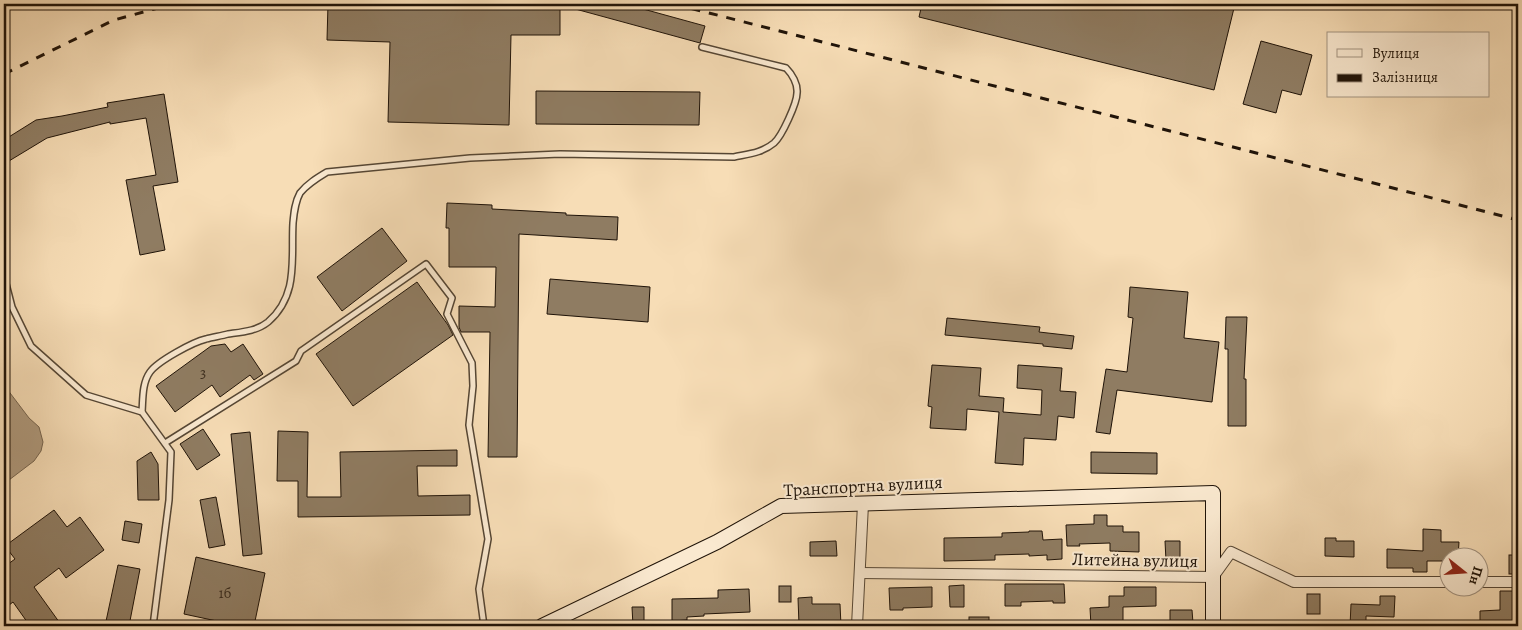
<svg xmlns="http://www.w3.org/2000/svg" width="1522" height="630" font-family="Alegreya,serif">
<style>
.water{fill:#ae987b;stroke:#75634d}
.building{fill:#8f7c62;stroke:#1f1308}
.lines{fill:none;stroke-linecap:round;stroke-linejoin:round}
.lane-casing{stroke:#554634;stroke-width:8}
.street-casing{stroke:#554634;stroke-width:12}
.secondary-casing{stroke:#1f1308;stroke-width:16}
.lane{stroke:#fae9d0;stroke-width:5}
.street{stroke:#fae9d0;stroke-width:10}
.secondary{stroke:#fae9d0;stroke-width:14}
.rail{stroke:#1f1308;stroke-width:3;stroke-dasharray:9 9;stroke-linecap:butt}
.labels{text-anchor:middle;stroke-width:4;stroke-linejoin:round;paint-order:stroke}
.number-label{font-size:15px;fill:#3b2d1e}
.street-label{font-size:18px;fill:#1f1308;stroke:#fae9d0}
</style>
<rect width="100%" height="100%" fill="#f7ddb6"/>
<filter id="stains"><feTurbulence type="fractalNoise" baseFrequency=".004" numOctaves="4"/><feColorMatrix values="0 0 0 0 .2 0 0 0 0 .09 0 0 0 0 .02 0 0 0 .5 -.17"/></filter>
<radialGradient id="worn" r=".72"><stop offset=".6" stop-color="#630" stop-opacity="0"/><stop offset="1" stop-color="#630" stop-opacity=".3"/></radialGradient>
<!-- water -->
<path class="water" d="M 4,385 L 29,418 L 39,427 L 43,442 L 41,451 L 34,461 L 9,480 L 4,482 Z"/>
<!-- building -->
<g class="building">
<path d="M 328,4 L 560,4 L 560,35 L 511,35 L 509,125 L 388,122 L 390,42 L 327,40 Z"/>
<path d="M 568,4 L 625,4 L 705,26 L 700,43 L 568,7 Z"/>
<path d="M 922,4 L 1235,4 L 1214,90 L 919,17 Z"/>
<path d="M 1261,41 L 1312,55 L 1301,95 L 1282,90 L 1276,113 L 1243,104 Z"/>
<path d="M 536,91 L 700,92 L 699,125 L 536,124 Z"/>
<path d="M 164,94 L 178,182 L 153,186 L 165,250 L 140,255 L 126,180 L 156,175 L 146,118 L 110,124 L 110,122 L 47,138 L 4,164 L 4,140 L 36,120 L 62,116 L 108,107 L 107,103 Z"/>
<path d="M 447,203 L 492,205 L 492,209 L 566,213 L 566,215 L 618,217 L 617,240 L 519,234 L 517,457 L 488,457 L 490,332 L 461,332 L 459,327 L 459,306 L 495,307 L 496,267 L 449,267 L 449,228 L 446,228 Z"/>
<path d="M 382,228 L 407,261 L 342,311 L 317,277 Z"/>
<path d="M 550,279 L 650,287 L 648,322 L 547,314 Z"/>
<path d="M 417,282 L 448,325 L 453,335 L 353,406 L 316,354 Z"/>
<path d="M 1130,287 L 1188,292 L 1184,338 L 1219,342 L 1212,402 L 1117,390 L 1110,434 L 1096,432 L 1106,369 L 1127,372 L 1133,318 L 1128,317 Z"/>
<path d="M 1226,317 L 1247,317 L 1244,379 L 1246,379 L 1246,426 L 1228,426 L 1228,349 L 1225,349 Z"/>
<path d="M 947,318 L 1040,327 L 1039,332 L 1074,336 L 1072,349 L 1043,346 L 1043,344 L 945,335 Z"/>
<path d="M 225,344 L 231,352 L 243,344 L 263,374 L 254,380 L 250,375 L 220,397 L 212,385 L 175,412 L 156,386 L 211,346 Z"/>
<path d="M 932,365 L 981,368 L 979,396 L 1004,398 L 1003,412 L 1041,415 L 1042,390 L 1017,388 L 1018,365 L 1062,368 L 1060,391 L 1076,392 L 1074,418 L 1058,416 L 1056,440 L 1024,438 L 1023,465 L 995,463 L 999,412 L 967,409 L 966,430 L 930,428 L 932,407 L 928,406 Z"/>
<path d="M 203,429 L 220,455 L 197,470 L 180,444 Z"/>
<path d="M 278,431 L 308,432 L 307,497 L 341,497 L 340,452 L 457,450 L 457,466 L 417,466 L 418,496 L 470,495 L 470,515 L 298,517 L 298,481 L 277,481 Z"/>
<path d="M 250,432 L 262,554 L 243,556 L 231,434 Z"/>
<path d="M 151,452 L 158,464 L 159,500 L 138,500 L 137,461 Z"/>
<path d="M 1091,452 L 1157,453 L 1157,474 L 1091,473 Z"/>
<path d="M 216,497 L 225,545 L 209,548 L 200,500 Z"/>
<path d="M 54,510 L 67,527 L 80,517 L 104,550 L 66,578 L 59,568 L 34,587 L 62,626 L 30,626 L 13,602 L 4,609 L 4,567 L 15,559 L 5,546 Z"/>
<path d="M 1094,515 L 1107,515 L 1107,526 L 1123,526 L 1123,532 L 1139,532 L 1139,552 L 1110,551 L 1110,543 L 1079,544 L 1080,546 L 1067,546 L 1066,525 L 1094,524 Z"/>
<path d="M 125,521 L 142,524 L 139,543 L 122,540 Z"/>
<path d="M 1423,529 L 1441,530 L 1441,542 L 1459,542 L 1458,558 L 1450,558 L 1450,561 L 1427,561 L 1427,572 L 1413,572 L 1413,568 L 1387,568 L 1387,549 L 1423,551 Z"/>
<path d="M 1029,531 L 1042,531 L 1043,540 L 1062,539 L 1062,559 L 1047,560 L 1047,555 L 1029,556 L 1029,554 L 995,555 L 995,560 L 944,561 L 944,538 L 1002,537 L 1002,533 L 1029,532 Z"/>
<path d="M 1325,538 L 1336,538 L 1336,541 L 1354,541 L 1354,557 L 1325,556 Z"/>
<path d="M 836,541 L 837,556 L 810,556 L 810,542 Z"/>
<path d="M 1165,541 L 1180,541 L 1180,560 L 1166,561 Z"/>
<rect x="1509" y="555" width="9" height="19"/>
<path d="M 196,557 L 265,573 L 254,626 L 240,626 L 184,614 Z"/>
<path d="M 118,565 L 140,569 L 129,626 L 105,626 Z"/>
<path d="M 1005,584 L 1064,584 L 1065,603 L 1053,603 L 1053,601 L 1021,602 L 1021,606 L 1005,606 Z"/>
<path d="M 964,585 L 964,607 L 950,607 L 949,586 Z"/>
<rect x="779" y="586" width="12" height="16"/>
<path d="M 932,587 L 932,607 L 903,608 L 903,610 L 890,610 L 889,588 Z"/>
<path d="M 1124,587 L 1156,587 L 1156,606 L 1123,607 L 1123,622 L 1103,623 L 1103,626 L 1091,626 L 1090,608 L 1109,607 L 1109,596 L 1124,596 Z"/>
<path d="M 749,589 L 750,612 L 704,614 L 704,616 L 687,617 L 687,620 L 672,621 L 672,599 L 718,598 L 718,590 Z"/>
<path d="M 1500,591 L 1513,591 L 1513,626 L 1480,626 L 1480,611 L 1500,610 Z"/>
<rect x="1307" y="594" width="13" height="20"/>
<path d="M 1380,596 L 1395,596 L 1394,617 L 1366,616 L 1366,626 L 1350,626 L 1351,604 L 1380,605 Z"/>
<path d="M 812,597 L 812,604 L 840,604 L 841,626 L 828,626 L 828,624 L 799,625 L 798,598 Z"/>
<path d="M 632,607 L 644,607 L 644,626 L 633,626 Z"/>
<path d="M 1170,610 L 1192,610 L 1193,623 L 1170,623 Z"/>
<rect x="969" y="617" width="20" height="9"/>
</g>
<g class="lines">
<defs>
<g id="lane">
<path d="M 4,276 L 12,307 L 31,346 L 86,395 L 142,412 L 171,452 L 169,500 L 153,626"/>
<path d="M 142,412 C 143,399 142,383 150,372 C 158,361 193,342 206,339 C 213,337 221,336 228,334 C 242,332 257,331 268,322 C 299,295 291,259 293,223 C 294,212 295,202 300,193 C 307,184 317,178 327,172 L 470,158 L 560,154 L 734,157 C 748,154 762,153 774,143 C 782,136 797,103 797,93 C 798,84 792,74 786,68 L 702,47"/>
<path d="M 165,443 L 296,361 L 301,351 L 426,264 L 452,298 L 447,314 L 472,363 L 473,386 L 469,425 L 488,539 L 479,589 L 484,626"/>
</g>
<g id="street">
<path d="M 860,573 L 1213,577 L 1231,552 L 1294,582 L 1450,582"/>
<path d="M 1480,582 L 1518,582"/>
<path d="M 857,626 L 863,504"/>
</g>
<path id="secondary" d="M 542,626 L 717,542 L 781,506 L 1213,493 L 1213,626"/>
</defs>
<!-- lane casing -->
<use href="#lane" class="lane-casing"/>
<!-- street casing -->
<use href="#street" class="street-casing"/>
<!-- secondary casing -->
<use href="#secondary" class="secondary-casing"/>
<!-- lane -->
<use href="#lane" class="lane"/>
<!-- street -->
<use href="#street" class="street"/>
<!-- secondary -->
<use href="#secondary" class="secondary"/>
<!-- rail -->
<g class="rail">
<path d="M 674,4 L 1518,220"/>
<path d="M 4,74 L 114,20 L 173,4"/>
</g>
</g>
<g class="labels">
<!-- number labels -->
<g class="number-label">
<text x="203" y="378">3</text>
<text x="225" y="598">1б</text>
</g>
<!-- street labels -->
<g class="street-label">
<text transform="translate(863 486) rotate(-3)" y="6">Транспортна вулиця</text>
<text transform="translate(1135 560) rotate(1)" y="6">Литейна вулиця</text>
</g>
</g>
<!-- margin -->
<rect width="1522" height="630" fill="none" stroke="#f7ddb6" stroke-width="20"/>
<rect x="5" y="5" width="1512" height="620" fill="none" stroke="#1f1308" stroke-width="2.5"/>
<rect x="10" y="10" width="1502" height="610" fill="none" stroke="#1f1308"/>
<!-- legend -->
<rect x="1327" y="32" width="162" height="65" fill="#fae9d0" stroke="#a29380"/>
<rect x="1337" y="49" width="25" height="8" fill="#fae9d0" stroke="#a29380"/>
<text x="1372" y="58" font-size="15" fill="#1f1308">Вулиця</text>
<rect x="1337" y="74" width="25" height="8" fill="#1f1308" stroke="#a29380"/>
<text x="1372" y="82" font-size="15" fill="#1f1308">Залізниця</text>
<!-- north arrow -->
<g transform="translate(1464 572) rotate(107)"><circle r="24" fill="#fae9d0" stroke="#a29380"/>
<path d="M0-4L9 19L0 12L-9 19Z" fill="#8f2418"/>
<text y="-8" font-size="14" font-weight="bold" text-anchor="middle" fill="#1f1308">Пн</text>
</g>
<rect width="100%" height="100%" filter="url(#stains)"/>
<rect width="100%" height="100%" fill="url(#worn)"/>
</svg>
